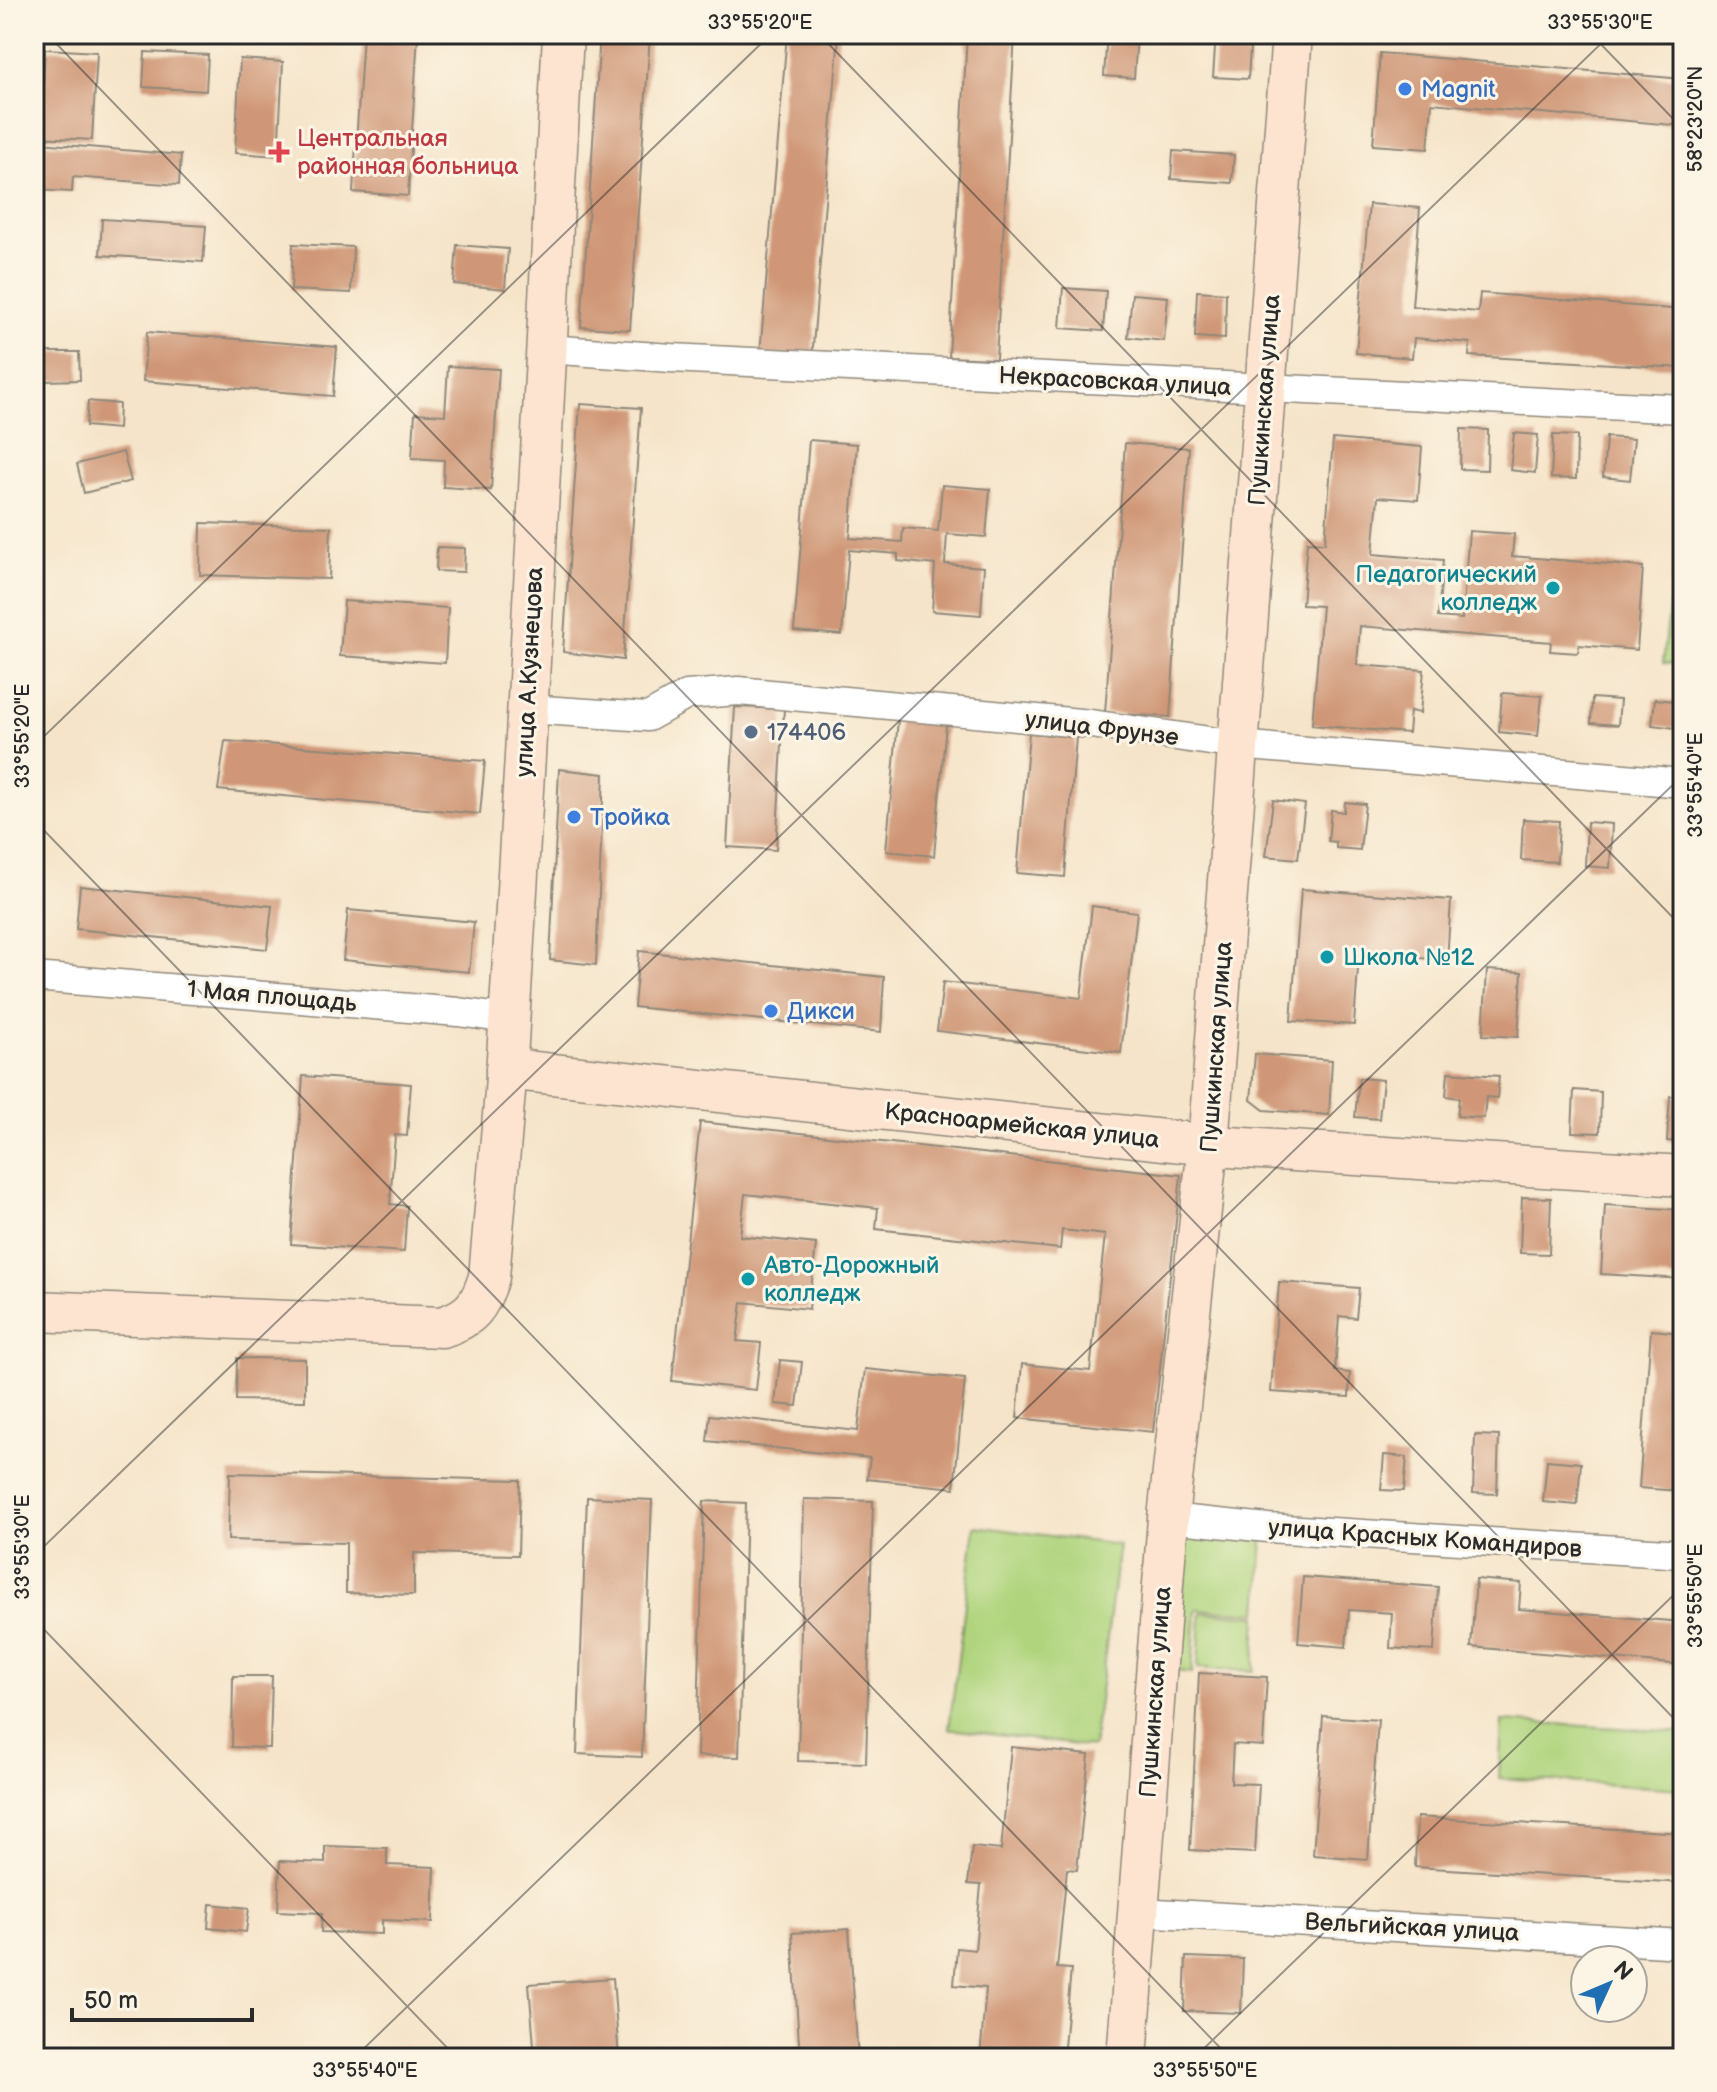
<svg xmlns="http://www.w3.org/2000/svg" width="1717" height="2092" font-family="'Balsamiq Sans',sans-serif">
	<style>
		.green { fill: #afd47d; stroke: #6d8054; stroke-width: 2 }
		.building { fill: #cf9777 }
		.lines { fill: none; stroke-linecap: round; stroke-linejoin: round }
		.minor-casing { stroke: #90887a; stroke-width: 31 }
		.secondary-casing { stroke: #90887a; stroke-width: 43 }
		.minor { stroke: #fff; stroke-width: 28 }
		.secondary { stroke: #fde4d1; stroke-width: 40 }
		.ticks { fill: none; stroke: #2b2b2b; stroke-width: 2; stroke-opacity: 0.45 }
		.shop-dot { fill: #3f7fe0; stroke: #fcf5e5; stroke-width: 3 }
		.health-dot { fill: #e0444e; stroke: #fcf5e5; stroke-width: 3 }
		.culture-dot { fill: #0f9aa8; stroke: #fcf5e5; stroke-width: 3 }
		.service-dot { fill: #5c6f8a; stroke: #fcf5e5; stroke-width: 3 }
		.labels { text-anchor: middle; stroke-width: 6; stroke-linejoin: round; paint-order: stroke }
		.shop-label { font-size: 24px; fill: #366cbe; stroke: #fcf5e5; text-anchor: start }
		.health-label { font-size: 24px; fill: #be3a42; stroke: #fcf5e5; text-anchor: start }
		.street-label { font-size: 24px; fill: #2b2b2b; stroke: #fcf5e5 }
		.culture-label { font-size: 24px; fill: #0d838f; stroke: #fcf5e5; text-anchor: start }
		.service-label { font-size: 24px; fill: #4e5e75; stroke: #fcf5e5; text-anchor: start }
		.neatline { fill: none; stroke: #2b2b2b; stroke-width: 3 }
		.ticks-label { font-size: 20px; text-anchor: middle; fill: #2b2b2b }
	</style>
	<rect width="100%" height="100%" fill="#fcf5e5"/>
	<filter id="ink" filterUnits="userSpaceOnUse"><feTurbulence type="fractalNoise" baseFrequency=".0125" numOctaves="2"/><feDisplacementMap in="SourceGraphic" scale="16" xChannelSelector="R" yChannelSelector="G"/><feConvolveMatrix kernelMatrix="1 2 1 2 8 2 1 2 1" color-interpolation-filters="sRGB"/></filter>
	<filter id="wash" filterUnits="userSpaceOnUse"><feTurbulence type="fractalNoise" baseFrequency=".006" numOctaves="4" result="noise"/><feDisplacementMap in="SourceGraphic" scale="32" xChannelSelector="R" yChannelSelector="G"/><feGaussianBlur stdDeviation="1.8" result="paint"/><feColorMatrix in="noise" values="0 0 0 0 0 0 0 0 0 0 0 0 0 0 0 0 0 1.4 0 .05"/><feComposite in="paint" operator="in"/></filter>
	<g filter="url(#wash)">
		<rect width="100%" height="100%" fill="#f5e4c9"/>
		<g class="green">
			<path d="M1676,549H1683V665L1663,663Z"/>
			<path d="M975,1526L1119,1545L1093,1747L949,1729Z"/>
			<path d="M1186,1534L1263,1539L1258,1613L1196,1609L1192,1673L1176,1671Z"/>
			<path d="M1201,1612L1257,1616L1254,1671L1198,1668Z"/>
			<path d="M1502,1721L1683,1732V1789L1499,1778Z"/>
		</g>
		<g id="blocks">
			<g class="building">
				<path d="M363,34H418L408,196L353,192Z"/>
				<path d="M600,34H650L630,330L581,327Z"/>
				<path d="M787,34H839L812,358L760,354Z"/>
				<path d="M967,34H1015L996,359L949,357Z"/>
				<path d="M1107,34H1137L1134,78L1104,76Z"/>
				<path d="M1216,34H1251L1248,79L1213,77Z"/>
				<path d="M45,49L97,52L92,140L40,137Z"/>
				<path d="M145,52L208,55L206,91L143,87Z"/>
				<path d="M1380,53L1683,79V126L1432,103L1428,149L1373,145Z"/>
				<path d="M240,59L283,62L278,156L235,153Z"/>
				<path d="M40,143L181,155L179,185L73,177L72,192L36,190Z"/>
				<path d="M1173,151L1234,155L1232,183L1171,179Z"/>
				<path d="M1369,204L1420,208L1412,306L1478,312L1480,293L1683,310V368L1469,356L1470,343L1414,338L1412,358L1356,353Z"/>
				<path d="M102,219L206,226L203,262L100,255Z"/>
				<path d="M293,244L353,247L351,293L291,290Z"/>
				<path d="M457,245L508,249L505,289L454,284Z"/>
				<path d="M1063,288L1106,291L1103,331L1060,328Z"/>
				<path d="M1197,291L1226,293L1225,339L1195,337Z"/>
				<path d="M1132,294L1168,297L1164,341L1128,337Z"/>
				<path d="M147,332L337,347L333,396L143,381Z"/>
				<path d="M45,352H79L80,380L46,381Z"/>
				<path d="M448,366L499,369L491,490L443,487L444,460L412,458L415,413L445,415Z"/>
				<path d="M88,401L119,404L118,429L86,426Z"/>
				<path d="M580,404L641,408L623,660L563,652Z"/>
				<path d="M1461,429L1488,430L1487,470L1460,469Z"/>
				<path d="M1514,433L1538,435L1535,473L1510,470Z"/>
				<path d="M1553,435L1577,436L1576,479L1551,478Z"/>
				<path d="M1606,437L1634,439L1630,480L1603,477Z"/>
				<path d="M1333,439L1422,447L1418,500L1378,497L1373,554L1443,560L1438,617L1462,619L1469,531L1514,534L1512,556L1643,567L1637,650L1579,645L1578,653L1550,651L1551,642L1360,626L1357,665L1424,670L1420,713L1410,711L1408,733L1312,725L1322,606L1302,605L1307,542L1325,543Z"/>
				<path d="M809,440L857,444L850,538L902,542L903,528L938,531L942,485L990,489L986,537L947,534L945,564L984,567L981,615L932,611L935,565L898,561V554L849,550L842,635L794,631Z"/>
				<path d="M1125,443L1189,448L1170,717L1105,713Z"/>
				<path d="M123,452L131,481L84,493L77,464Z"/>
				<path d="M201,523L331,527L329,579L200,575Z"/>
				<path d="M437,547L465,548L464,572L436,571Z"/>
				<path d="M344,601L448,608L445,663L340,656Z"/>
				<path d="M1502,693L1542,696L1538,736L1499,732Z"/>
				<path d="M1592,698L1620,700L1618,725L1591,723Z"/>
				<path d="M1655,699L1683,702V729L1652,725Z"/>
				<path d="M735,707L784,709L776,850L727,847Z"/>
				<path d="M898,720L946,724L934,856L886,851Z"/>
				<path d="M1029,733L1076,737L1065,877L1017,873Z"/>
				<path d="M225,741L485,761L480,814L218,790Z"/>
				<path d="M559,769L604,774L596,965L550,960Z"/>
				<path d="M1273,800L1305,804L1298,859L1266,856Z"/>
				<path d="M1345,802L1365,804L1360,850L1336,848V842L1328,841L1331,810L1344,812Z"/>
				<path d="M1523,819L1559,821L1557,862L1521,860Z"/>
				<path d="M1587,822L1612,824L1610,868L1585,866Z"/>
				<path d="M80,886L272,906L267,949L76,929Z"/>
				<path d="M1301,889L1451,900L1447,960L1359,954L1354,1025L1291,1021Z"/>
				<path d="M1092,906L1137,912L1121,1053L937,1031L943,982L1081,998Z"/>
				<path d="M348,910L474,922L469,972L343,960Z"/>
				<path d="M639,951L884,977L881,1032L634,1007Z"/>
				<path d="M1487,970L1522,972L1518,1037L1483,1035Z"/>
				<path d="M1255,1054L1332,1060L1329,1115L1264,1110L1251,1100Z"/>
				<path d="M1448,1072L1499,1076L1497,1098L1486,1097L1484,1118L1457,1116L1459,1098L1446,1096Z"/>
				<path d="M303,1076L411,1084L407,1136L395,1135L390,1204L407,1206L404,1252L291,1244Z"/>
				<path d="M1359,1078L1383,1080L1379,1119L1355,1117Z"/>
				<path d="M1574,1090L1601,1092L1600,1133L1572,1132Z"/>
				<path d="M1670,1096H1683V1142L1667,1141Z"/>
				<path d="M700,1122L1181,1175L1153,1432L1017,1418L1022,1364L1090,1371L1105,1235L1062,1230L1060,1249L876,1229L878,1208L745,1194L740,1236L816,1244L809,1309L742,1302L737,1341L761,1343L756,1390L672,1381Z"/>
				<path d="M1522,1197L1551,1198L1549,1254L1520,1253Z"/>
				<path d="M1605,1205L1683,1210V1279L1601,1274Z"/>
				<path d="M1279,1282L1359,1288L1356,1318L1339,1316L1335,1371L1350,1373L1349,1397L1271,1392Z"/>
				<path d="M1651,1330L1683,1333V1394L1679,1431H1683V1459L1679,1491L1639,1488Z"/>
				<path d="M237,1358L305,1359V1401L236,1400Z"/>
				<path d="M780,1360L802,1362L797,1406L775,1404Z"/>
				<path d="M865,1369L965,1379L954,1488L867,1479L870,1458L707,1441L710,1415L858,1431Z"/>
				<path d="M1475,1435L1499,1436L1497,1494L1473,1493Z"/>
				<path d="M1384,1455L1407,1457L1404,1491L1381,1490Z"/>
				<path d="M1547,1460L1581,1463L1577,1505L1543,1502Z"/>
				<path d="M230,1473L520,1480L518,1555L414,1553V1595L346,1593V1543L228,1540Z"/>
				<path d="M587,1497L652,1500L642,1757L577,1754Z"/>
				<path d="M804,1499L873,1501L866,1763L798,1761Z"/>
				<path d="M704,1501L746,1503L739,1757L697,1756Z"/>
				<path d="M1303,1577L1438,1587L1434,1651L1390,1648L1392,1613L1349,1610L1346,1647L1298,1643Z"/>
				<path d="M1476,1579L1521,1583L1519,1609L1683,1622V1665L1471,1647Z"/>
				<path d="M1199,1673L1267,1677L1263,1746L1233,1744L1231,1783L1259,1784L1255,1853L1190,1850Z"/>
				<path d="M233,1676H272L270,1748L232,1747Z"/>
				<path d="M1323,1716L1378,1720L1368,1859L1313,1855Z"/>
				<path d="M1011,1747L1089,1755L1077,1870L1067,1869L1057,1968L1071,1969L1063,2058H980L986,1988L954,1985L957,1948L975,1950L981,1885L968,1884L972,1847L1001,1850Z"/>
				<path d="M1417,1817L1683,1833V1883L1415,1867Z"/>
				<path d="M325,1846L387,1848V1865L435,1867L433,1922L382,1920V1934L321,1932L322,1913L278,1911L280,1861L325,1863Z"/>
				<path d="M210,1904L249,1908L246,1932L208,1928Z"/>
				<path d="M849,1929L858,2058H800L792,1933Z"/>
				<path d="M1186,1957L1243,1959L1241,2013L1184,2011Z"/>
				<path d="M613,1978L619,2058H535L529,1984Z"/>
			</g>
		</g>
	</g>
	<g filter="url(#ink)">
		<use href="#blocks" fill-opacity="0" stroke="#90887a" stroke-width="2"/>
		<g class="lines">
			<defs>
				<g id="minor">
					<path d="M547,349L671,358L1683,409"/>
					<path d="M527,709L648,717L687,695L738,691L1091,724L1238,745L1683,783"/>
					<path d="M34,977L458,1012L509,1019"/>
					<path d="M1168,1518L1268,1528L1683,1554"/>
					<path d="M1140,1912L1683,1944"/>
				</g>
				<g id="secondary">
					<path d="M506,1069L1229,1147L1683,1176"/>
					<path d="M34,1311L442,1327C471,1318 480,1306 489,1277L505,1092L525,756L563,34"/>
					<path d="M1127,2058L1168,1518L1208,1145L1292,34"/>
				</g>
			</defs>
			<use href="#minor" class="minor-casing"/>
			<use href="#secondary" class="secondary-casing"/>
			<use href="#minor" class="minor"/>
			<use href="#secondary" class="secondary"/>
		</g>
	</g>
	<path class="ticks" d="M47,34L1683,1728M819,34L1683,928M1591,34L1683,129M34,746L771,34M34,820L1230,2058M34,1556L1611,34M34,1619L457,2058M354,2058L1683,775M1194,2058L1683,1586"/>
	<g class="shop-dot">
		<circle cx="1405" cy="89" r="8"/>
		<circle cx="574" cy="817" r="8"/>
		<circle cx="771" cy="1011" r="8"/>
	</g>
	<path class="health-dot" d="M275 140h8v8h8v8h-8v8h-8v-8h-8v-8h8z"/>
	<g class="culture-dot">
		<circle cx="1553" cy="588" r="8"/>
		<circle cx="1327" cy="957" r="8"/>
		<circle cx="748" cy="1279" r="8"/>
	</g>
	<circle class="service-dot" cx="751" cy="732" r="8"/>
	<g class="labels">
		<g class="shop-label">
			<text x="1421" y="97">Magnit</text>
			<text x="590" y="825">Тройка</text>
			<text x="787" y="1019">Дикси</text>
		</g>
		<g class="health-label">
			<text x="297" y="146">Центральная<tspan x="297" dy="28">районная больница</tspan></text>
		</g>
		<g class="street-label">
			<text transform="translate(1115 381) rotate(3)" y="8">Некрасовская улица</text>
			<text transform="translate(1264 400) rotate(-86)" y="8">Пушкинская улица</text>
			<text transform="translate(529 672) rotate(-87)" y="8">улица А.Кузнецова</text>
			<text transform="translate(1102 728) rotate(7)" y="8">улица Фрунзе</text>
			<text transform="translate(272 996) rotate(5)" y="8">1 Мая площадь</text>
			<text transform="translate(1216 1047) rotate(-86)" y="8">Пушкинская улица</text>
			<text transform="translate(1022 1125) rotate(6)" y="8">Красноармейская улица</text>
			<text transform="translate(1425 1538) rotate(4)" y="8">улица Красных Командиров</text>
			<text transform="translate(1155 1692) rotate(-86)" y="8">Пушкинская улица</text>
			<text transform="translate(1412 1927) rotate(3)" y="8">Вельгийская улица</text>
		</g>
		<g class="culture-label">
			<text x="1537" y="582" text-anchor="end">Педагогический<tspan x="1537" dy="28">колледж</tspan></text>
			<text x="1343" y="965">Школа №12</text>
			<text x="764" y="1273">Авто-Дорожный<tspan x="764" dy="28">колледж</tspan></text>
		</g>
		<g class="service-label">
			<text x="767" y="740">174406</text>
		</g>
	</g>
	<rect width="1717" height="2092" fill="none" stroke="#fcf5e5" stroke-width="88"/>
	<g transform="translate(1609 1984) rotate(46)"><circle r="38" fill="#fcf5e5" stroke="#a8a49b" stroke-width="2"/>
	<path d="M0-6L14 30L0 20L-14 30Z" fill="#1f6fb2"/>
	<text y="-12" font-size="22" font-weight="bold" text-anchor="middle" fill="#2b2b2b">N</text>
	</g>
	<path d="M72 2008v12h180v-12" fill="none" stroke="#2b2b2b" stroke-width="4"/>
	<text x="84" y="2008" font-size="24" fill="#2b2b2b" stroke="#fcf5e5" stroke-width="6" paint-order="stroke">50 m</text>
	<rect x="44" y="44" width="1629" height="2004" class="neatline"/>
	<g class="ticks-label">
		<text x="760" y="29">33°55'20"E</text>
		<text x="1600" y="29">33°55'30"E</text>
		<text transform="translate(1695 119) rotate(-90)" y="7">58°23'20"N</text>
		<text transform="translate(22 736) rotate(-90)" y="7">33°55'20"E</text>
		<text transform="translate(1695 785) rotate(-90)" y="7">33°55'40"E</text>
		<text transform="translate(22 1547) rotate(-90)" y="7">33°55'30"E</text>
		<text transform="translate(1695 1596) rotate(-90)" y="7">33°55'50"E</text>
		<text x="365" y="2077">33°55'40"E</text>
		<text x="1205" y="2077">33°55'50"E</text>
	</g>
</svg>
